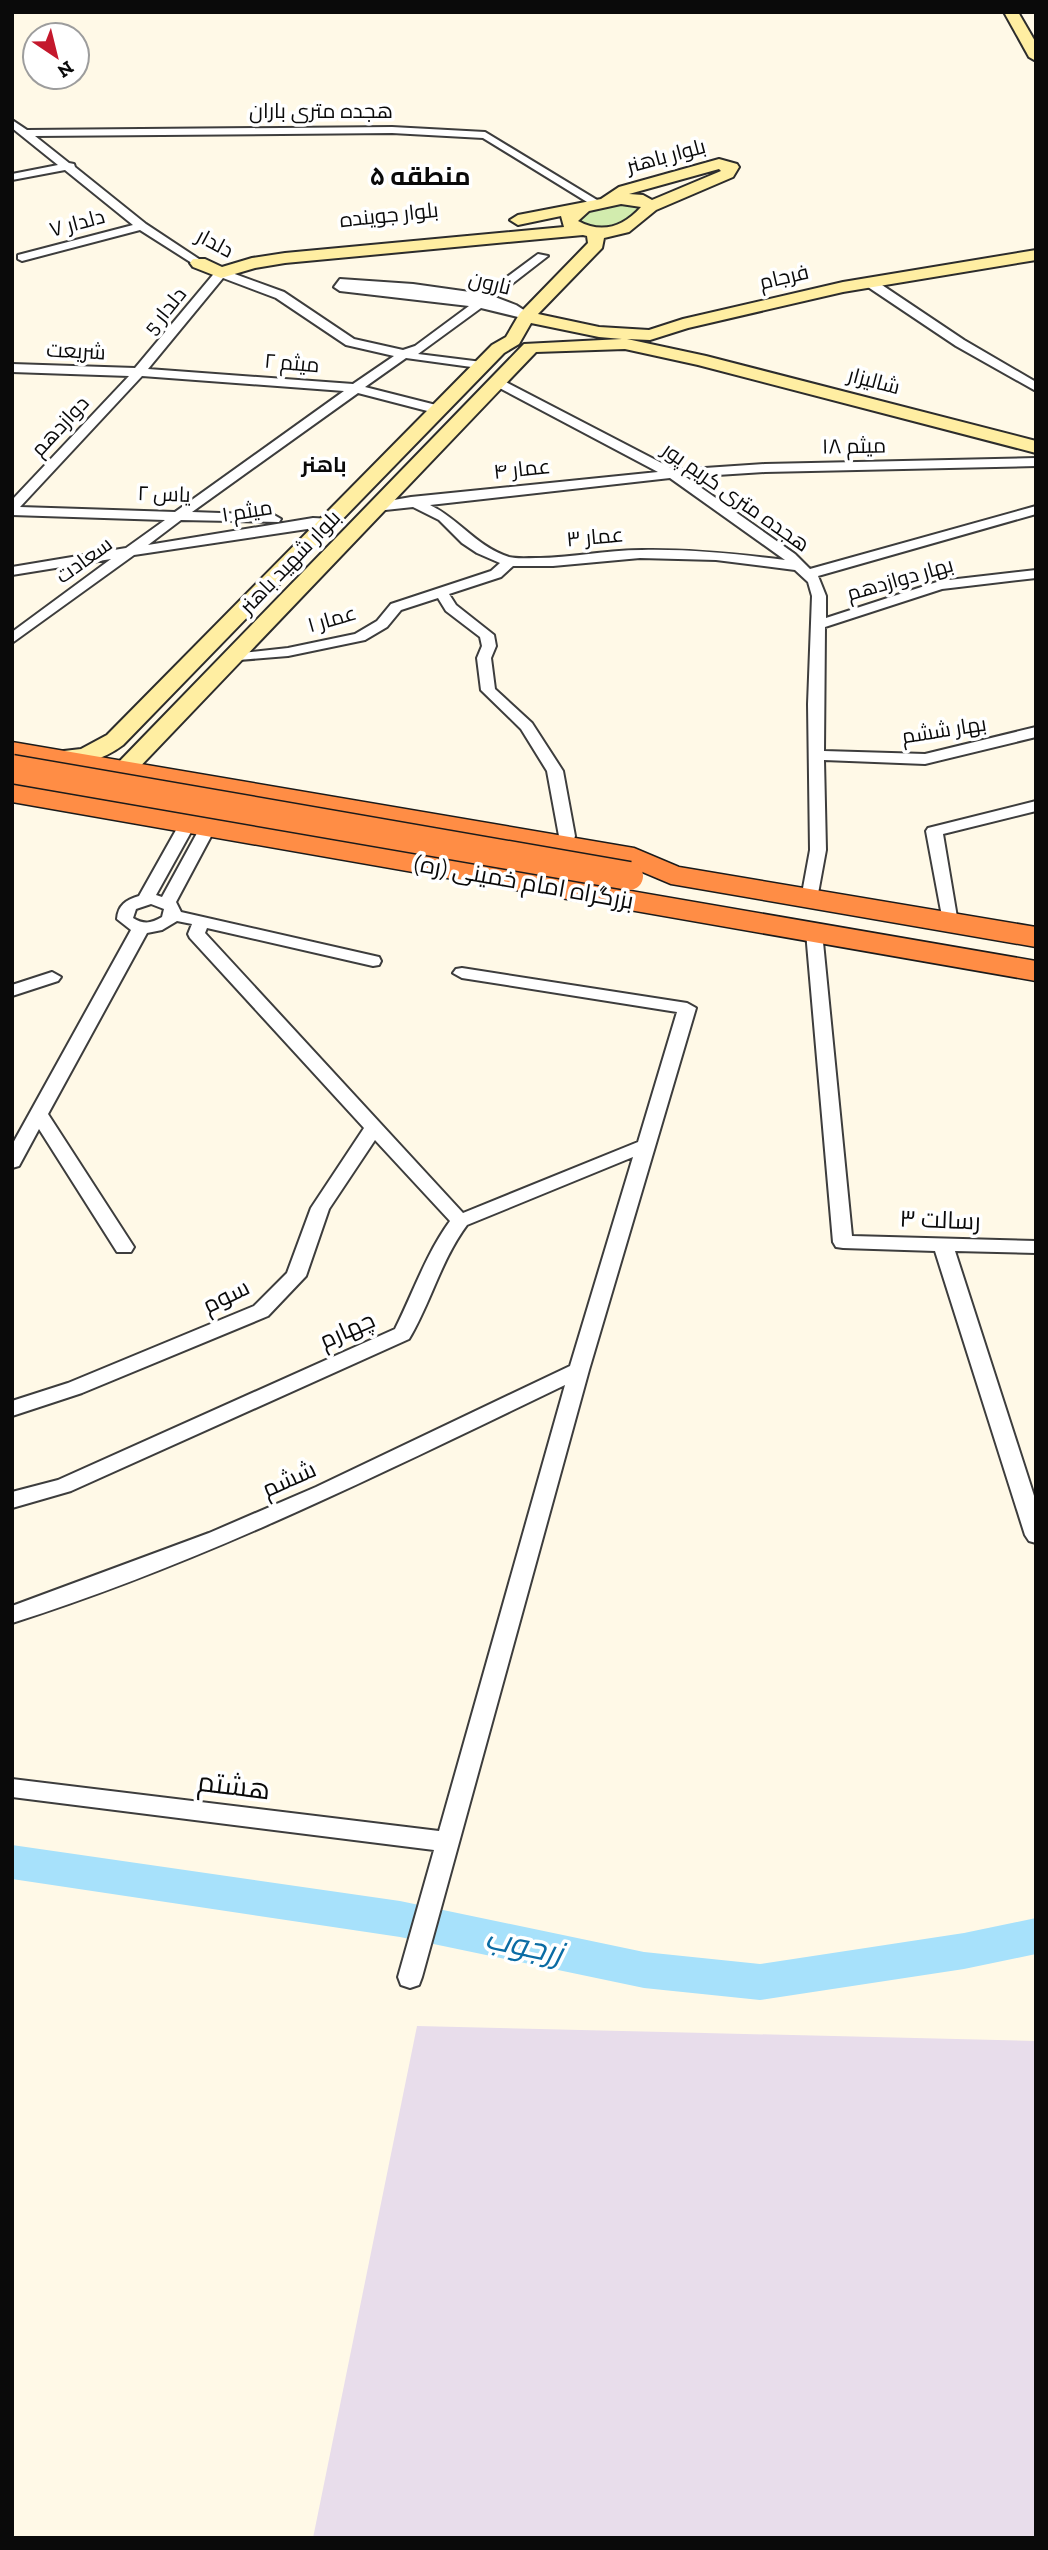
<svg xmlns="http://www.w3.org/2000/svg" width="1048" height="2550" font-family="'Zilla Slab',Cairo,serif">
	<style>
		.industrial { fill: #e8ddeb }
		.green { fill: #d2ecae }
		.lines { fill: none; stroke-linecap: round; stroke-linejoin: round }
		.river { fill: #a7e1fb; fill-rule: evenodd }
		.street-casing { stroke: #3d3d3d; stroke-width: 4 }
		.secondary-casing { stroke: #2c2c2c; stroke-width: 4 }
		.highway-casing { stroke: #1b1b1b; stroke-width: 3 }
		.street { fill: #fff; fill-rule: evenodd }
		.secondary { fill: #ffeea2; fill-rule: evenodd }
		.highway { fill: #ff8d45; fill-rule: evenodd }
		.highway-bridge-casing { stroke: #1b1b1b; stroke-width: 31; stroke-linecap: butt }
		.highway-bridge { stroke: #ff8d45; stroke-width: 28 }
		.labels { text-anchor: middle; stroke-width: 7; stroke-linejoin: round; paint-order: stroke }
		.far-street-label { font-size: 21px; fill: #0a0a0a; stroke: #fff }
		.far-neighbourhood-label { font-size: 21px; font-weight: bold; fill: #0a0a0a; stroke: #fff }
		.street-label { font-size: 24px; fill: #0a0a0a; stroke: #fff }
		.far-district-label { font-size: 26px; font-weight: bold; fill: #0a0a0a; stroke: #fff }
		.near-street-label { font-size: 28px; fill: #0a0a0a; stroke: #fff }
		.near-water-label { font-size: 32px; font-style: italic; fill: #0b6ca4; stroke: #fff }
	</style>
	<rect width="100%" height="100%" fill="#fff9e7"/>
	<path class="industrial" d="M417,2026L1036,2041V2538H313Z"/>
	<path class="green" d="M629,200L645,207L639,214L609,230L578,225L577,214Z"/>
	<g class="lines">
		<path class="river" d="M12,1845L400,1901L644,1952L760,1964L964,1933L1036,1918V1954L964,1969L760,2000L644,1988L400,1937L12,1879Z"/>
		<defs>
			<g id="street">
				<path d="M12,120L27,130L392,127L485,132L602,203L592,205L483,138L392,133L35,136L69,163L74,164L75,167L146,224L205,263L195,265L140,230L22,261L18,259V255L133,225L65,170L12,180V174L58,165L12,128Z"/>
				<path d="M538,254L548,256L495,297L516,305L530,314V320L481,308L418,354L482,362L488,366L486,369L406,358L365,387L444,407V413L439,414L358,393L192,512L274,515L281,519L279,522L181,520L148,545L313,518L334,519V525L134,555L12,643V632L111,559L12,575V567L126,548L165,520L12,515V500L129,376L12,372V364L135,368L217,270L221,269L284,292L354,339L403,350L415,346L469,306L340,291L334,287L340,279L413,284L484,294ZM223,278L276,298L346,345L394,356L353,384L148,369ZM142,376L344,391L175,512L20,507Z"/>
				<path d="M865,279H873L964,340L1036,382V391L956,346L865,285Z"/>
				<path d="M496,377L675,470L765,464L1036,458V466L765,472L686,477L795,554L810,569L1036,506V514L818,576L826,596V618L940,581L1036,570V578L942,589L825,627L824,751L925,754L1036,727V737L925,764L824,760L826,850L817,899L809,904L801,899L810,850L808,704L812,596L808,582L795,570L716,560L640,558L553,566H513L501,577L449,594L456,605L494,635L496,646L491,658L495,689L532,723L563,771L575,836L571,848L565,850L557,845L559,836L547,771L521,729L481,690L477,658L482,646L480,637L446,611L438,598L401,610L387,627L365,640L288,656L227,661L225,658L227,655L232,654L288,648L355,634L377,621L391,604L491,571L500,563L477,553L462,543L439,520L413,507L376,511L371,510V504L411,497L658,472L492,384L490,381ZM670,478L785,560C737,554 690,549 642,550C606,550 571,558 536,558C527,558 517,559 509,557C477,547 459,519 430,505Z"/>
				<path d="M1036,801V811L943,834L958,923L950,928L944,927L926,831L928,828Z"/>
				<path d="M188,818L196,823L156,895L162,897L202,824H214L216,827L176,902L181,912L379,957L381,961L379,965L373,966L207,928L205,933L463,1213L638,1142L677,1012L462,978L453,973L456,969L462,968L687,1003L696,1008L589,1370L422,1977L419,1985L410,1988L401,1985L398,1977L434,1850L12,1797V1779L439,1831L565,1385C384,1472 204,1562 12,1623V1606L209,1533L316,1487L570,1366L633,1157L467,1225C441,1260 431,1302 409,1339L71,1491L12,1508V1492L58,1480L395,1329C413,1293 426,1254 450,1221L375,1140L329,1209L306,1276L268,1316L82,1393L12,1416V1401L68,1383L254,1306L287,1273L311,1208L364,1128L190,938L188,934L192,924L177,921L162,930L147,933L48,1114L134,1247L131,1252H117L39,1129L19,1166L12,1168V1145L131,930L117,919C118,905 126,900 139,896L180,823ZM151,904L164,909L162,917C152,923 144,925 133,918L136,909Z"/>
				<path d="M814,927L822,932L852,1236L1036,1241V1253L955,1251L1036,1502V1543L1029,1541L1025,1535L935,1251L843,1248L836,1247L833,1242L806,932Z"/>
				<path d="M52,972L61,977L58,981L12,996V985Z"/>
			</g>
			<g id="secondary">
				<path d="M1004,12H1018L1036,43V61L1029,57Z"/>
				<path d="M719,159L737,164L739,167L733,177L656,210L629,232L604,238L602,248L538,314L599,327L649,330L683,319L843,282L1036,250V260L843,292L688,328L650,340L627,339L706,356L1036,441V453L698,365L625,349L536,352L132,775H116L113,770L116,765L524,344L622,339L599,337L531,323L519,344L504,353L123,745C102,761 72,769 46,763L43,758L46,753L81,749L107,735L492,345L506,337L520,313L588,243L587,236L583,235L285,263L255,268L221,278L193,267L190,263L193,259H205L222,267L252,258L285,253L564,227L561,216L518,225L510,220L518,215L601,199L619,187ZM719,169L721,171L652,200L643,195L629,194ZM621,204L641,207C623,227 602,234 578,221L589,211Z"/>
			</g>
			<g id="highway">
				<path d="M12,742L634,848L679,867L1036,927V947L671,884L626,865L12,760Z"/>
				<path d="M12,784L1036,961V981L12,802Z"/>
			</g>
		</defs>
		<use href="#street" class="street-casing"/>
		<use href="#secondary" class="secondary-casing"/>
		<use href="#highway" class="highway-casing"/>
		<use href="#street" class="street"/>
		<use href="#secondary" class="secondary"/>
		<use href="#highway" class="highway"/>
		<defs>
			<path id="highway-bridge" d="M12,769L629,876"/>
		</defs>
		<use href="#highway-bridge" class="highway-bridge-casing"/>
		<use href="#highway-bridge" class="highway-bridge"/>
	</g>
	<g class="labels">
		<g class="far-street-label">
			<text x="321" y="118">هجده متری باران</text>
			<text transform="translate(666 156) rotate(-15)" y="7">بلوار باهنر</text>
			<text transform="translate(389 215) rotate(-6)" y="7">بلوار جوینده</text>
			<text transform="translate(77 223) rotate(-15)" y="7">دلدار ۷</text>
			<text transform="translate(215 243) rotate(28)" y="7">دلدار</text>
			<text transform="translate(784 277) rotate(-13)" y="7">فرجام</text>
			<text transform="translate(490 283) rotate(14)" y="7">نارون</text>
			<text transform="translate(165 311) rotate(-51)" y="7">دلدار 5</text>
			<text transform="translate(76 351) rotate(3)" y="7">شریعت</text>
			<text transform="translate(292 363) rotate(5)" y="7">میثم ۲</text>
			<text transform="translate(874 381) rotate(15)" y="7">شالیزار</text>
			<text transform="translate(60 426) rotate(-47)" y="7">دوازدهم</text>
			<text transform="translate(854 446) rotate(-1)" y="7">میثم ۱۸</text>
			<text transform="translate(522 469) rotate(-6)" y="7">عمار ۴</text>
			<text transform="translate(164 494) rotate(2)" y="7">یاس ۲</text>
			<text transform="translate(736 497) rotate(35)" y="7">هجده متری کریم پور</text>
			<text transform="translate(247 511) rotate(-9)" y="7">میثم ۱</text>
			<text transform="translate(595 537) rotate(-5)" y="7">عمار ۳</text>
			<text transform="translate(84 560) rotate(-36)" y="7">سعادت</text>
			<text transform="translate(290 562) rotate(-46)" y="7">بلوار شهید باهنر</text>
			<text transform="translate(900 579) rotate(-16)" y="7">بهار دوازدهم</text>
			<text transform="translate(332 619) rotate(-16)" y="7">عمار ۱</text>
			<text transform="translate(944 730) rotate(-9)" y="7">بهار ششم</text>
		</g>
		<g class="far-neighbourhood-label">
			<text x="324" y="472">باهنر</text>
		</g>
		<g class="street-label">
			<text transform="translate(524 882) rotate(10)" y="8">بزرگراه امام خمینی (ره)</text>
			<text transform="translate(940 1220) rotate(2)" y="8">رسالت ۳</text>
			<text transform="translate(226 1296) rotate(-26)" y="8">سوم</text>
			<text transform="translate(347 1330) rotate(-24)" y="8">چهارم</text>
			<text transform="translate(289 1479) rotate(-24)" y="8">ششم</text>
		</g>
		<g class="far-district-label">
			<text x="420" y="185">منطقه ۵</text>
		</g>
		<g class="near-street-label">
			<text transform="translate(234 1785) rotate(7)" y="10">هشتم</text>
		</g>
		<g class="near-water-label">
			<text transform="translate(524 1945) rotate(12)" y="11">زرجوب</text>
		</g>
	</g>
	<rect width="1048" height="2550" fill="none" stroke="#0a0a0a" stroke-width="28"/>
	<g transform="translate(56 56) rotate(145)"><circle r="33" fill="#ffffff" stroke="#9d9d9d" stroke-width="2"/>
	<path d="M0-5L12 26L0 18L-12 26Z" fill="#c4182c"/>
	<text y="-10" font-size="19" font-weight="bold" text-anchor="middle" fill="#0a0a0a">N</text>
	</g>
</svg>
